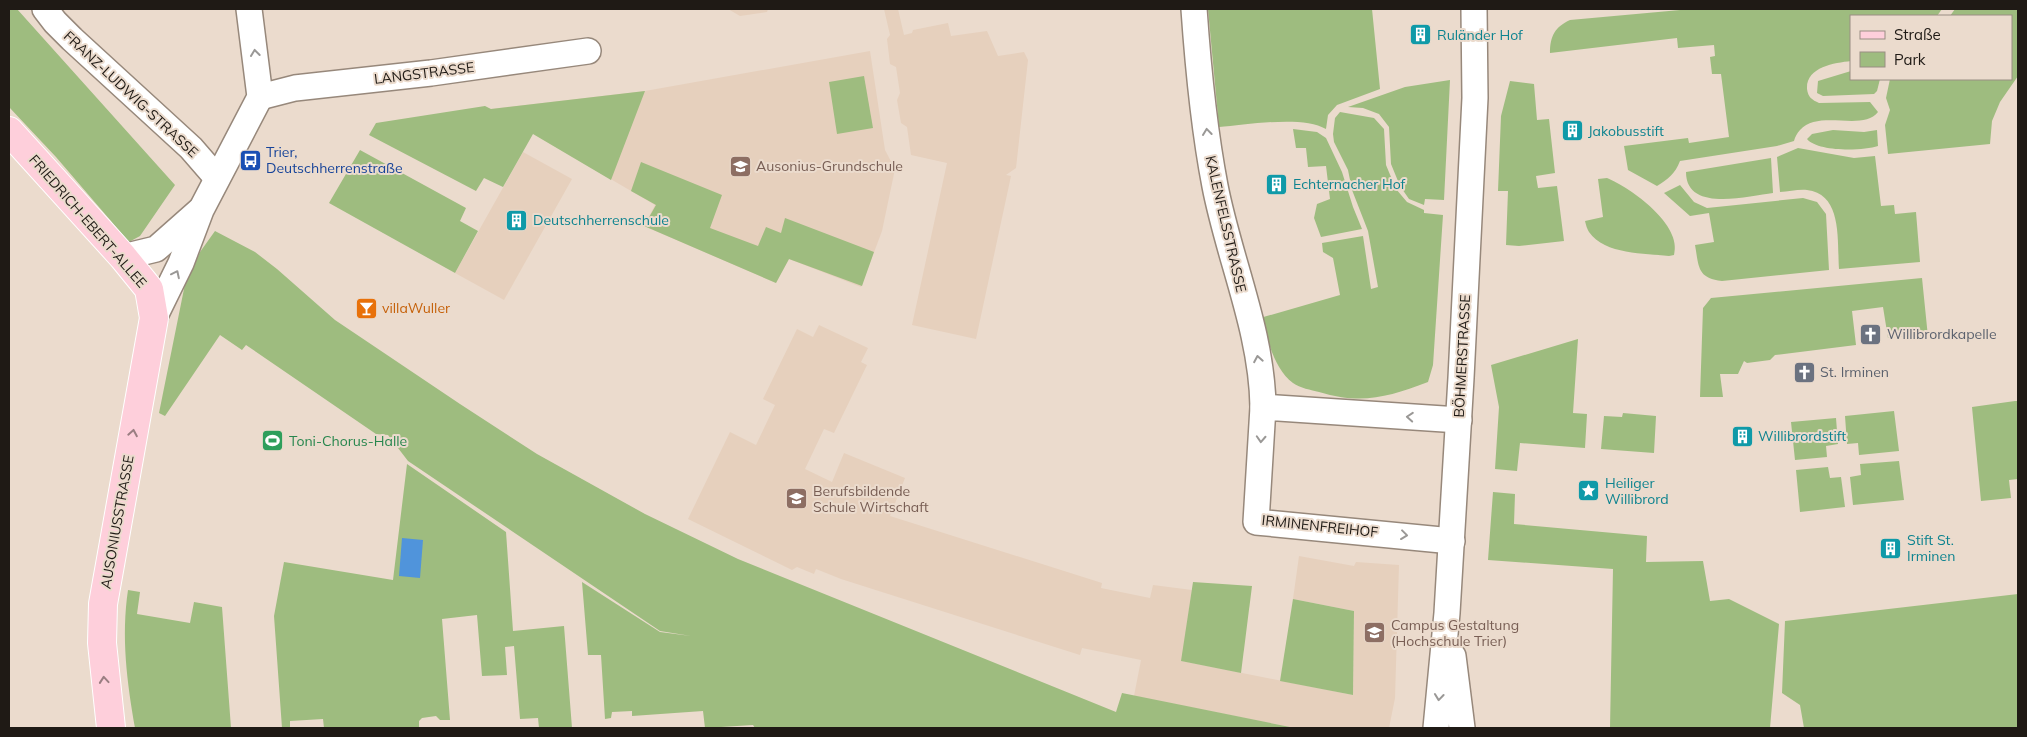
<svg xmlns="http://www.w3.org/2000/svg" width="2027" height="737" font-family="Mulish,sans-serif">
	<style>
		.built { fill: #e6d0bd }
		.green { fill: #9ebc7f }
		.water { fill: #5094db }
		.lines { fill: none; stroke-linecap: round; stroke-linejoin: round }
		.minor-casing { stroke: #97887b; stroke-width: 28 }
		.major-casing { stroke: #fff; stroke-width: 30 }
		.minor { stroke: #fff; stroke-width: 25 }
		.major { stroke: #fecfdb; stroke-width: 28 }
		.oneway { stroke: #9a9896 }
		.oneway2 { stroke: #9a7e82 }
		.labels { text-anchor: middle; stroke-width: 4; stroke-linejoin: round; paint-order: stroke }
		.culture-label { font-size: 14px; fill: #0d838f; stroke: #ebdbcd; text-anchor: start }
		.street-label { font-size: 14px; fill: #1f1a15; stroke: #ebdbcd }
		.transit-label { font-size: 14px; fill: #164399; stroke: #ebdbcd; text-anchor: start }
		.education-label { font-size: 14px; fill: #785e54; stroke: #ebdbcd; text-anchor: start }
		.food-label { font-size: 14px; fill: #c56008; stroke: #ebdbcd; text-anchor: start }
		.worship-label { font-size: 14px; fill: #5b616d; stroke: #ebdbcd; text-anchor: start }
		.leisure-label { font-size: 14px; fill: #27864d; stroke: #ebdbcd; text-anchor: start }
	</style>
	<rect width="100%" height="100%" fill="#ebdbcd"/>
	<g class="built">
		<path d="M728,9H768L767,12L740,16Z"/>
		<path d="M884,9H898L904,35L912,33L913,30L948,23L951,36L987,31L998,56L1024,52L1028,60L1016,168L1006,175L1011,176L976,339L912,325L947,163L911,155L907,127L901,123L897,100L900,93L896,67L890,64L887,39L890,35Z"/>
		<path d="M870,51L885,150L895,169L882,231L861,287L789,259L776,283L644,226L655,205L491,109L645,91Z"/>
		<path d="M523,152L572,179L504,300L455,273Z"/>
		<path d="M819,325L868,348L861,362L867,365L834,433L824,429L805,469L832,482L844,453L905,478L890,516L1102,583L1101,588L1150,598L1153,585L1192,590L1182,661L1353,695L1354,611L1293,599L1299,556L1354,566L1356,562L1399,565L1395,698L1389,728H1295L1134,696L1141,660L1082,648L1080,655L841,579L816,569L814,574L797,567L792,570L688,519L730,432L756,445L775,405L763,399L797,329L813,337Z"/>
	</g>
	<g class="green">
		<path d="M9,9H17L175,185L140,236L129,242L56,157L9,107Z"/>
		<path d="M1208,9H1372L1380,89L1337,105L1328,115L1326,129C1302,115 1247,125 1219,127Z"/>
		<path d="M1691,9H1942L1937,16H1851V61C1834,63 1806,67 1807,89C1808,97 1812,100 1819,103L1870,102L1878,112C1863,132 1819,109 1800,130C1797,133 1795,137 1794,141L1777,146L1680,161C1675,174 1668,179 1657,186L1628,170L1624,146L1688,138L1689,143L1729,137L1721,74H1712L1710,57L1715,56L1714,45L1678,48L1677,38L1550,53C1550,36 1555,27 1570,20Z"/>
		<path d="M1955,9H2018V76L2000,102L1992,121L1990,144L1888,154L1885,125L1890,110L1886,98L1890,79H2011V16H1950Z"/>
		<path d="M1851,71V79H1880L1877,91L1874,94L1823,96L1817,93L1818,81Z"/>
		<path d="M864,76L873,128L837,134L829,82Z"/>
		<path d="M1450,80L1444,200L1425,199L1424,205L1409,199L1400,186L1391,164L1389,127L1379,114L1363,108L1348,107L1405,87Z"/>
		<path d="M1510,81L1534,84L1537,120L1549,119L1555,173L1536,176L1538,188L1557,186L1564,241L1519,246L1506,245L1508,191H1498L1501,116Z"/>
		<path d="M645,91L611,180L533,134L503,187L484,178L476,191L369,135L376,123L485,106L491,109Z"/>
		<path d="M1340,112L1374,118L1384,129L1386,165L1396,189L1407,202L1424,210V213L1443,215L1433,365L1428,382C1388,397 1362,405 1319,392C1311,390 1300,388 1293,383C1274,369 1268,339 1260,318L1340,295L1333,258L1323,252L1322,243L1363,236L1371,289L1378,287L1368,231L1352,190L1348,170L1334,142L1333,134L1335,118Z"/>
		<path d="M1293,129L1317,132L1326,138L1342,172L1353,207L1362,229L1321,237L1314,218L1317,204L1330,199L1326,166L1308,167L1306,148H1296Z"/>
		<path d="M1833,130L1864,132L1877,130L1878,146C1862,151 1818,152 1807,139L1812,134Z"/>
		<path d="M1798,148L1854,158L1875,156L1881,206L1894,205L1895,214L1916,212L1920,262L1839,269C1837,242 1843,194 1807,190C1798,189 1789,192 1780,192L1777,157Z"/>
		<path d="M360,150L466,208L460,221L478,231L455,273L329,203Z"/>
		<path d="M1771,158L1773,193C1748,196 1686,213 1686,172Z"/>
		<path d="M641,162L722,195L710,228L758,246L766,227L781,233L785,218L874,252L862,286L789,259L776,283L644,226L656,205L631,191Z"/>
		<path d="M1607,178C1631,188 1683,225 1674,255L1669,256C1645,253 1605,255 1589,232C1587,229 1586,225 1585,221L1603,217L1598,179Z"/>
		<path d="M1680,185L1694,202L1707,208L1803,198L1817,202L1826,214L1829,270L1722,281C1697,278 1699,267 1695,245L1714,242L1709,213L1690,216L1664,193Z"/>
		<path d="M215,231L255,252L277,269L335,320L460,404L537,454L645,514L738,559L1116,712L1122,693L1295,728H755L753,725L705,728L703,711L632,716V711L612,712L611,718L605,719L601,655H588L582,582L660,632L691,636L660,631L408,461L388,435L376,434L246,345L242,350L220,335L165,416L159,413L185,284L200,252Z"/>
		<path d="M1922,278L1928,337L1909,339L1908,336L1888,338L1883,307L1852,311L1856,345L1775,355L1770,360L1747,363L1744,361L1738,374H1720L1723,397H1700L1703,308L1711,298Z"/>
		<path d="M1578,339L1573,413L1587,414L1585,448L1520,443L1517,471L1495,469L1499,407L1491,365Z"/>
		<path d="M2015,401H2018V479L2009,480L2011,498L1981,501L1972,407Z"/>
		<path d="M1894,411L1899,451L1859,455L1858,443L1847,444L1845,416Z"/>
		<path d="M1623,413L1656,416L1654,453L1601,449L1604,416L1622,417Z"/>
		<path d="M1836,418L1838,444L1826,446L1827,457L1795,460L1791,422Z"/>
		<path d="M1899,461L1904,500L1853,505L1850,477L1861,475L1860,464Z"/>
		<path d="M407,464L506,532L513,631L564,626L572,728H539L538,718L520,719L514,646L505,647L507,675L482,676L477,615L442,619L450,720H440L436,716L422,718L419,721V728H324L323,719L290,721V728H282L274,616L284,562L393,580Z"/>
		<path d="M1828,467L1830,478L1841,477L1845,507L1800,512L1796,470Z"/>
		<path d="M1493,492L1515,494L1514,524L1647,536L1646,562L1703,561L1710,601L1729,599L1779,624L1770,728H1610L1613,569L1488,560Z"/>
		<path d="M1193,582L1252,586L1241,673L1181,661Z"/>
		<path d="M128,590L140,592L137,614L190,623L194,602L222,607L231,728H135C127,682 121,637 128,590Z"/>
		<path d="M2018,594V728H1804L1800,705L1782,693L1785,621Z"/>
		<path d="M1293,599L1354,611L1353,695L1280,681Z"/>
	</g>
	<path class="water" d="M402,538L423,540L420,578L399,576Z"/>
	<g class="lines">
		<defs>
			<g id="minor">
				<path d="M45,9L55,22L72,39L191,148L217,178"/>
				<path d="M1194,9C1198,66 1204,129 1215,186C1229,259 1262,331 1263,407"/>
				<path d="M260,97L295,88L431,73L588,51"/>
				<path d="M123,257L156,249L199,211"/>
				<path d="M154,318L181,263L201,210L260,97L249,9"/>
				<path d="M1452,541L1256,522L1263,407L1459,420"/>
				<path d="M1453,656L1462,728"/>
				<path d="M1436,728L1447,613L1461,378L1475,98L1474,9"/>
			</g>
			<path id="major" d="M9,131L123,257L149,289L154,318L103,604L102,643L111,728"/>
		</defs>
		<use href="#minor" class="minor-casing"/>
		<use href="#major" class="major-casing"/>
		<use href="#minor" class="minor"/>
		<use href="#major" class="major"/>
	</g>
	<defs><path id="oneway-chevron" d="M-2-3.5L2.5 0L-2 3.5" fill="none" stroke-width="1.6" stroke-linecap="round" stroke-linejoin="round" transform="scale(1.25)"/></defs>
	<g class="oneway">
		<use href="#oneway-chevron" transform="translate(255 53) rotate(-97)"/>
		<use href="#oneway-chevron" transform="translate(1207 132) rotate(-97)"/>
		<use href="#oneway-chevron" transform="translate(176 274) rotate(-64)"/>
		<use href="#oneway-chevron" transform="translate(1258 359) rotate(-100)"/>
		<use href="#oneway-chevron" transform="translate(1410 417) rotate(-176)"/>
		<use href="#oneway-chevron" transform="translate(1261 439) rotate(93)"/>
		<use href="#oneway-chevron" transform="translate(1404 535) rotate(7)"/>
		<use href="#oneway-chevron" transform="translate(1439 697) rotate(96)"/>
	</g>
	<g class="oneway2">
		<use href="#oneway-chevron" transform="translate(133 433) rotate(-80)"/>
		<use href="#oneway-chevron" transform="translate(104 680) rotate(-95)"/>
	</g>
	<defs>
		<symbol id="building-square" viewBox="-11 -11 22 22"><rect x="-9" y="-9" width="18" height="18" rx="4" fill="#0f9aa8" stroke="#ebdbcd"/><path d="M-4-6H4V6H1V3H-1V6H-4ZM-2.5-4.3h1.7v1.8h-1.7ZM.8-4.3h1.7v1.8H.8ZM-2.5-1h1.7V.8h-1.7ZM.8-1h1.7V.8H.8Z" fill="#fff"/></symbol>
		<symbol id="bus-square" viewBox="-11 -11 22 22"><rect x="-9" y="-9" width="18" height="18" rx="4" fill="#1a4fb4" stroke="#ebdbcd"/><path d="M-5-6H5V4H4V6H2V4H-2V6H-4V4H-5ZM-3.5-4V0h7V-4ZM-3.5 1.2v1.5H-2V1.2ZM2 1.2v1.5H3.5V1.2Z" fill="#fff"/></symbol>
		<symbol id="school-square" viewBox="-11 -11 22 22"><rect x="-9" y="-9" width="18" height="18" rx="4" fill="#8d6e63" stroke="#ebdbcd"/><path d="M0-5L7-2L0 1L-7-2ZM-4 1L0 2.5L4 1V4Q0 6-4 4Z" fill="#fff"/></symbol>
		<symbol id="bar-square" viewBox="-11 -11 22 22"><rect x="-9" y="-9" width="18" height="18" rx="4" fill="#e8710a" stroke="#ebdbcd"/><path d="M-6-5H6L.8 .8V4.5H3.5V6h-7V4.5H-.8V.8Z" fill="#fff"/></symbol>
		<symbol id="church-square" viewBox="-11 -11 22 22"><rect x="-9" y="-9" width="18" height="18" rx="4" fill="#6b7280" stroke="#ebdbcd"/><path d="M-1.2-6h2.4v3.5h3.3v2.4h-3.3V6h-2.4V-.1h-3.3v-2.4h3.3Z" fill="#fff"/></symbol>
		<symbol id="stadium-square" viewBox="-11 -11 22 22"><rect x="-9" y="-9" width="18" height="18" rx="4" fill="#2e9e5b" stroke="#ebdbcd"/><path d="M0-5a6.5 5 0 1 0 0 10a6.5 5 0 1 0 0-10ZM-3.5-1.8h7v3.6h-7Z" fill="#fff"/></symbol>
		<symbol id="sight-square" viewBox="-11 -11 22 22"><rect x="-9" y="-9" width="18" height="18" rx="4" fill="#0f9aa8" stroke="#ebdbcd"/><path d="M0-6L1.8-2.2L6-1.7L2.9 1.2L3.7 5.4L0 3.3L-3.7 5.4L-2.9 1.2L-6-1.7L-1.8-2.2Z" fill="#fff"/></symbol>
		<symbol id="university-square" viewBox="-11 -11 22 22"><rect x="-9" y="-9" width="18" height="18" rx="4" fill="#8d6e63" stroke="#ebdbcd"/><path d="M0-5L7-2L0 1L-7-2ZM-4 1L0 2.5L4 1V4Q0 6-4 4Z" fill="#fff"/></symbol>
	</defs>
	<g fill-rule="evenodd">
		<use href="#building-square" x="1408" y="22" width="25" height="25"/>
		<use href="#building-square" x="1560" y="118" width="25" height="25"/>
		<use href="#bus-square" x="238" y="148" width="25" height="25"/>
		<use href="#school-square" x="728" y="154" width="25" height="25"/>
		<use href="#building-square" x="1264" y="172" width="25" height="25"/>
		<use href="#building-square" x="504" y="208" width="25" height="25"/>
		<use href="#bar-square" x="354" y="296" width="25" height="25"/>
		<use href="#church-square" x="1858" y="322" width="25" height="25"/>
		<use href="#church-square" x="1792" y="360" width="25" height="25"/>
		<use href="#building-square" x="1730" y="424" width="25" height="25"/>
		<use href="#stadium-square" x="260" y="428" width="25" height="25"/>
		<use href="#sight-square" x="1576" y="478" width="25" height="25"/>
		<use href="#school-square" x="784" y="486" width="25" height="25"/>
		<use href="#building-square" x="1878" y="536" width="25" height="25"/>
		<use href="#university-square" x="1362" y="620" width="25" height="25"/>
	</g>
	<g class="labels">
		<g class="culture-label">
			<text x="1437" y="40">Ruländer Hof</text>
			<text x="1588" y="136">Jakobusstift</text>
			<text x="1293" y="189">Echternacher Hof</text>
			<text x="533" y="225">Deutschherrenschule</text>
			<text x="1758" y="441">Willibrordstift</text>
			<text x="1605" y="488">Heiliger<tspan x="1605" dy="16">Willibrord</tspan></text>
			<text x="1907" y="545">Stift St.<tspan x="1907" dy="16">Irminen</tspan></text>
		</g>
		<g class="street-label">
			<text transform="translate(424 73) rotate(-7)" y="5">LANGSTRASSE</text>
			<text transform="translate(131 94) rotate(43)" y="5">FRANZ-LUDWIG-STRASSE</text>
			<text transform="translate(88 221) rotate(49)" y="5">FRIEDRICH-EBERT-ALLEE</text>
			<text transform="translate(1226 224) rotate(77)" y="5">KALENFELSSTRASSE</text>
			<text transform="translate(1462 356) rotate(-87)" y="5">BÖHMERSTRASSE</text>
			<text transform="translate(117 522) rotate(-80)" y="5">AUSONIUSSTRASSE</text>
			<text transform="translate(1320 526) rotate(6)" y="5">IRMINENFREIHOF</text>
		</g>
		<g class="transit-label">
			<text x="266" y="157">Trier,<tspan x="266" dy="16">Deutschherrenstraße</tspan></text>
		</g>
		<g class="education-label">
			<text x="756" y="171">Ausonius-Grundschule</text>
			<text x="813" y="496">Berufsbildende<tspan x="813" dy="16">Schule Wirtschaft</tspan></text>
			<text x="1391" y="630">Campus Gestaltung<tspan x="1391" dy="16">(Hochschule Trier)</tspan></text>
		</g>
		<g class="food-label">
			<text x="382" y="313">villaWuller</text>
		</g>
		<g class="worship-label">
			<text x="1887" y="339">Willibrordkapelle</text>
			<text x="1820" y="377">St. Irminen</text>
		</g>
		<g class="leisure-label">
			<text x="289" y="446">Toni-Chorus-Halle</text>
		</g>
	</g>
	<rect width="2027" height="737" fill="none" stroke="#1f1a15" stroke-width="20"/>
	<rect x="1850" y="15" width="162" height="65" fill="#ebdbcd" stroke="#998e83"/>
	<rect x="1860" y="31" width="25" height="8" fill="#fecfdb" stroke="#998e83"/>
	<text x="1894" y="40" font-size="15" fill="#1f1a15">Straße</text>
	<rect x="1860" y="52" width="25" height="15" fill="#9ebc7f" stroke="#998e83"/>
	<text x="1894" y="65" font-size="15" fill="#1f1a15">Park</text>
</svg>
